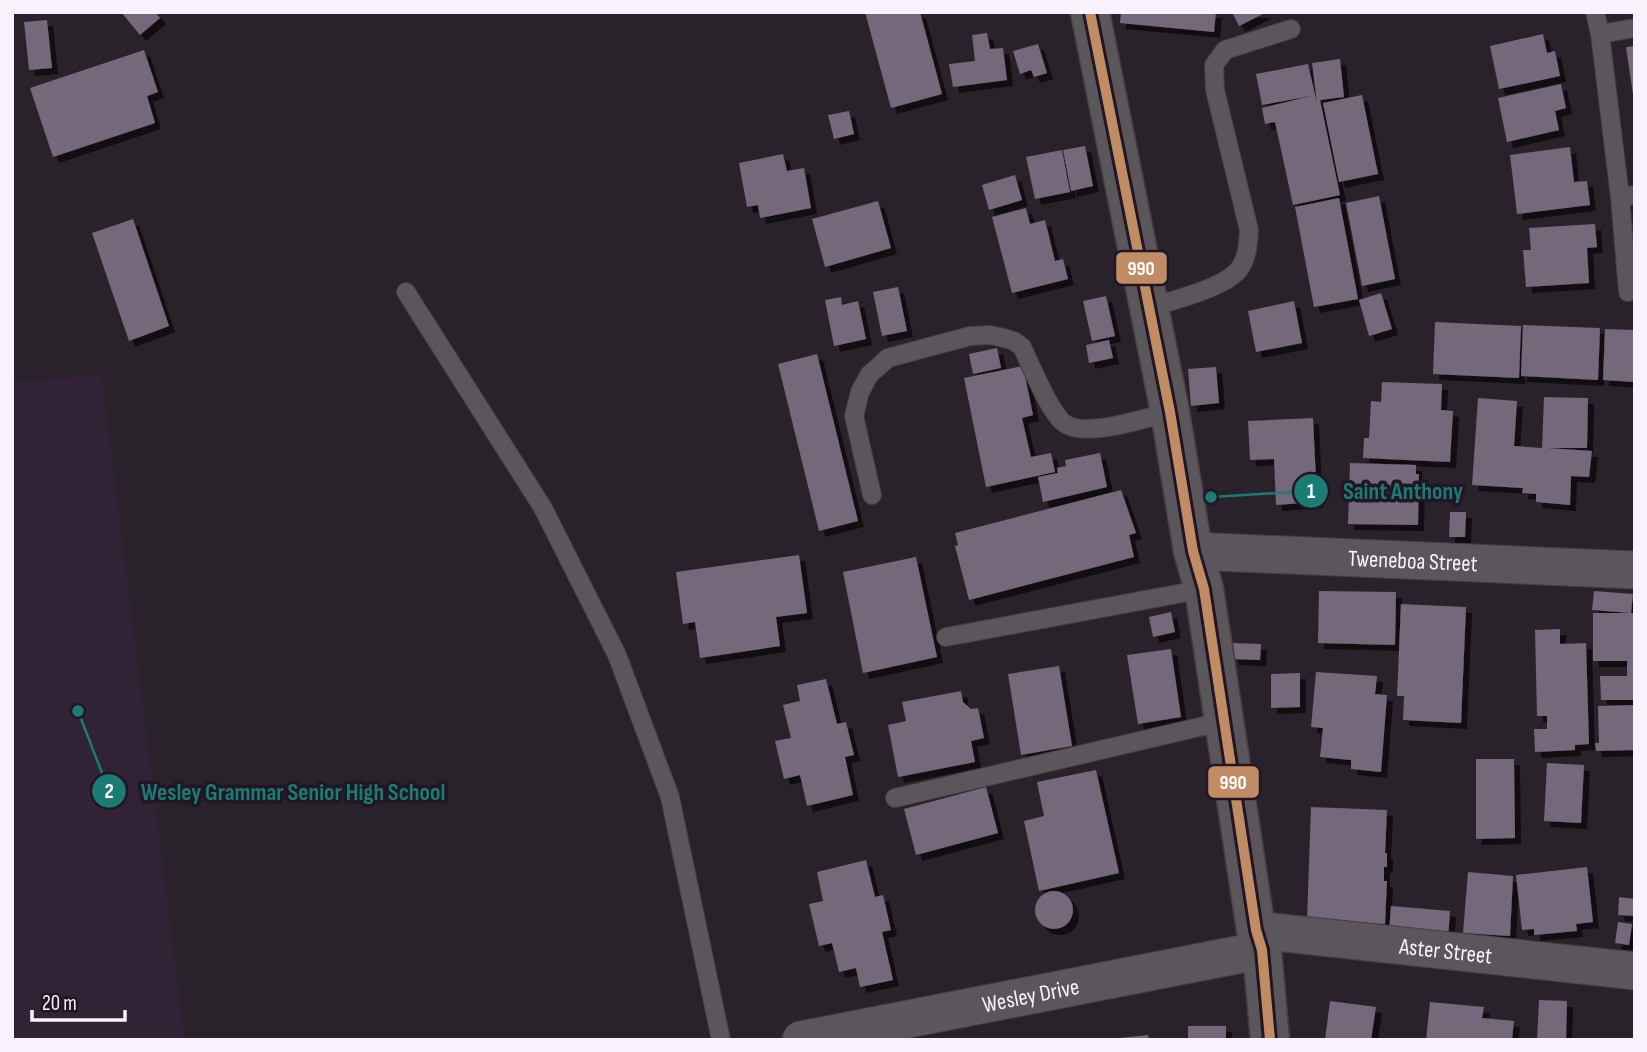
<svg xmlns="http://www.w3.org/2000/svg" width="1647" height="1052" font-family="'Sofia Sans Condensed',sans-serif">
	<style>
		.built { fill: #312235 }
		.building { fill: #75677a; filter: url(#shadow) }
		.lines { fill: none; stroke-linecap: round; stroke-linejoin: round }
		.service-casing { stroke: #443d45; stroke-width: 20 }
		.minor-casing { stroke: #443d45; stroke-width: 39 }
		.tertiary-casing { stroke: #443d45; stroke-width: 41 }
		.service { stroke: #5a565c; stroke-width: 18 }
		.minor { stroke: #5a565c; stroke-width: 37 }
		.tertiary { stroke: #5a565c; stroke-width: 38 }
		.bus-1-casing { stroke: #211624; stroke-width: 16 }
		.bus-1 { stroke: #c18c65; stroke-width: 10 }
		.labels { text-anchor: middle; stroke-width: 7; stroke-linejoin: round; paint-order: stroke }
		.street-label { font-size: 23px; fill: #f9f1fc; stroke: #211624 }
		.leader { fill: none; stroke: #1b7c75; stroke-width: 2.5 }
		.callout-dot { fill: #1b7c75; stroke: #211624; stroke-width: 2.5 }
		.mark-label { font-size: 21px; text-anchor: middle; font-weight: bold; fill: #fff }
		.callout-label { font-size: 24px; text-anchor: middle; font-weight: bold; fill: #1b7c75; stroke: #211624; stroke-width: 7; stroke-linejoin: round; paint-order: stroke }
		.line-badge { stroke: #211624; stroke-width: 2.5 }
		.badge-label { font-size: 19px; text-anchor: middle; font-weight: bold; fill: #fff }
	</style>
	<defs>
		<filter id="shadow"><feDropShadow dx="6" dy="6" stdDeviation="0" flood-color="#0009"/></filter>
	</defs>
	<rect width="100%" height="100%" fill="#29222a"/>
	<path class="built" d="M102,375L185,1040H12V382Z"/>
	<g class="building">
		<path d="M121,12H155L160,18L140,35Z"/>
		<path d="M865,12H920L942,94L891,108Z"/>
		<path d="M1121,12H1216L1214,32L1120,23Z"/>
		<path d="M1232,12H1267L1239,26Z"/>
		<path d="M47,20L52,68L29,70L24,22Z"/>
		<path d="M987,33L990,49L1003,48L1007,80L953,87L949,64L975,61L972,35Z"/>
		<path d="M1543,34L1547,53L1555,51L1560,76L1499,89L1490,46Z"/>
		<path d="M1038,44L1047,73L1034,77L1031,70L1020,74L1013,51Z"/>
		<path d="M1635,46V95H1633L1626,47Z"/>
		<path d="M144,50L158,92L147,96L155,123L53,157L30,88Z"/>
		<path d="M1340,59L1344,97L1320,100L1340,195L1293,205L1275,122L1265,124L1262,108L1311,96L1262,105L1256,74L1308,64L1317,103L1312,63Z"/>
		<path d="M1561,84L1566,108L1555,111L1559,130L1507,142L1498,98Z"/>
		<path d="M1362,95L1378,174L1339,182L1323,103Z"/>
		<path d="M849,111L854,134L834,139L828,115Z"/>
		<path d="M1085,146L1093,186L1071,191L1063,150Z"/>
		<path d="M1570,147L1574,182L1587,181L1590,205L1517,214L1510,155Z"/>
		<path d="M1062,150L1070,192L1035,199L1026,157Z"/>
		<path d="M783,154L787,171L804,168L811,208L760,218L758,205L747,207L739,163Z"/>
		<path d="M1015,175L1022,200L989,210L982,185Z"/>
		<path d="M1379,196L1395,279L1362,286L1346,203Z"/>
		<path d="M1339,198L1358,299L1314,307L1295,207Z"/>
		<path d="M878,201L891,248L825,267L812,219Z"/>
		<path d="M1026,208L1030,224L1045,220L1055,261L1063,259L1068,279L1012,293L992,217Z"/>
		<path d="M133,219L169,326L129,341L92,233Z"/>
		<path d="M1595,224L1597,247L1587,248L1589,283L1526,287L1523,250H1531L1529,228Z"/>
		<path d="M898,287L907,331L882,336L873,292Z"/>
		<path d="M1381,293L1392,329L1369,336L1359,300Z"/>
		<path d="M1106,296L1115,336L1092,341L1083,301Z"/>
		<path d="M841,297L842,305L858,301L866,339L834,346L825,300Z"/>
		<path d="M1294,301L1302,343L1256,352L1248,311Z"/>
		<path d="M1435,322L1521,326L1519,378L1433,374Z"/>
		<path d="M1523,325L1600,328L1598,380L1521,376Z"/>
		<path d="M1605,329L1635,330V382L1603,380Z"/>
		<path d="M1109,340L1113,358L1089,363L1086,345Z"/>
		<path d="M997,348L1001,368L973,374L969,354Z"/>
		<path d="M817,354L858,521L819,531L778,364Z"/>
		<path d="M1023,366L1033,415L1022,418L1031,457L1051,453L1055,472L986,487L964,378Z"/>
		<path d="M1216,367L1219,403L1191,406L1188,369Z"/>
		<path d="M1382,382L1442,384L1441,410L1453,411L1450,462L1363,458L1364,438H1369L1371,401L1381,402Z"/>
		<path d="M1544,397L1588,398L1587,448H1547L1592,451L1589,477L1571,476L1570,505L1536,502V494L1522,493L1523,488L1472,485L1478,398L1517,401L1514,446L1542,448Z"/>
		<path d="M1313,418L1317,502L1276,505L1274,459L1250,460L1248,421Z"/>
		<path d="M1100,453L1107,487L1043,502L1038,477L1058,473L1057,468L1066,466L1065,460Z"/>
		<path d="M1350,463L1416,465V474H1419L1418,525L1348,524Z"/>
		<path d="M1121,490L1136,533L1129,535L1134,557L969,600L955,546L958,545L955,533Z"/>
		<path d="M1450,512H1466L1465,537H1449Z"/>
		<path d="M799,555L807,613L776,617L780,646L700,658L695,622L683,624L676,572Z"/>
		<path d="M916,557L937,657L863,673L843,572Z"/>
		<path d="M1319,591L1396,592L1395,645L1318,643Z"/>
		<path d="M1594,591L1633,594L1631,613L1592,610Z"/>
		<path d="M1401,604L1466,607L1461,723L1403,720L1404,696H1397Z"/>
		<path d="M1171,612L1175,632L1153,637L1149,617Z"/>
		<path d="M1593,613H1635V700H1601L1600,676H1627V661H1593Z"/>
		<path d="M1560,629V644L1586,643L1589,744L1575,745V750L1535,752L1534,729H1547V716H1537L1535,630Z"/>
		<path d="M1233,643L1261,644L1260,660L1232,659Z"/>
		<path d="M1171,649L1181,717L1138,724L1127,655Z"/>
		<path d="M1059,666L1072,746L1021,755L1008,674Z"/>
		<path d="M1316,672L1377,676L1375,694L1387,695L1381,772L1351,769V760L1320,757L1323,728L1311,727Z"/>
		<path d="M1300,673V707L1271,708V674Z"/>
		<path d="M826,679L837,724L846,722L854,755L845,757L853,795L807,806L800,775L784,779L775,741L791,738L783,705L800,701L797,685Z"/>
		<path d="M961,691L963,702L971,709L978,708L984,738L971,741L975,762L898,777L888,725L906,721L902,702Z"/>
		<path d="M1635,705V750L1596,751L1595,743H1599L1598,706Z"/>
		<path d="M1476,759H1514L1515,838L1476,839Z"/>
		<path d="M1547,763L1584,765L1581,823L1544,821Z"/>
		<path d="M1096,770L1119,873L1039,891L1024,821L1044,816L1037,782Z"/>
		<path d="M986,787L998,833L916,855L904,809Z"/>
		<path d="M1311,807L1387,810L1385,853H1387V867H1384V881H1387L1385,924L1307,921Z"/>
		<path d="M866,860L875,897L883,895L891,930L882,932L893,980L860,987L856,968L839,972L832,943L819,946L809,904L823,901L817,872Z"/>
		<path d="M1587,867L1593,922L1576,924L1577,931L1534,935V929L1522,930L1516,875Z"/>
		<path d="M1468,872L1513,876L1510,936L1463,933Z"/>
		<circle cx="1054" cy="910" r="19"/>
		<path d="M1619,897L1635,899V916L1618,915Z"/>
		<path d="M1391,906L1450,911L1448,939L1389,933Z"/>
		<path d="M1618,922L1632,924L1629,945L1615,943Z"/>
		<path d="M1539,1000L1567,1001L1566,1040H1537Z"/>
		<path d="M1330,1001L1376,1007L1371,1040H1325Z"/>
		<path d="M1430,1002L1484,1007L1482,1018L1514,1021L1512,1040H1426Z"/>
		<rect x="1188" y="1026" width="38" height="14"/>
		<path d="M1148,1035L1149,1040H1120L1119,1038Z"/>
	</g>
	<g class="lines">
		<defs>
			<g id="service">
				<path d="M1595,12L1600,34L1620,197L1635,195"/>
				<path d="M1600,34L1635,28"/>
				<path d="M1620,197L1628,292"/>
				<path d="M406,292L543,508L617,655L670,797L721,1040"/>
				<path d="M1149,308C1173,300 1226,288 1240,268C1248,256 1248,243 1249,230L1215,90L1214,65L1225,50L1291,29"/>
				<path d="M872,495L854,416L860,392L869,375L888,358L970,336L990,335L1004,338L1014,341L1022,347C1031,365 1049,412 1064,423C1084,439 1145,418 1170,412"/>
				<path d="M946,637L1204,589"/>
				<path d="M895,798L1225,721"/>
			</g>
			<g id="minor">
				<path id="s1" d="M1193,551L1635,570"/>
				<path id="s2" d="M1256,930L1635,971"/>
				<path id="s3" d="M801,1040L1262,950"/>
			</g>
			<path id="tertiary" d="M1090,12L1170,412L1193,551L1204,589L1256,930L1262,950L1270,1040"/>
		</defs>
		<use href="#service" class="service-casing"/>
		<use href="#minor" class="minor-casing"/>
		<use href="#tertiary" class="tertiary-casing"/>
		<use href="#service" class="service"/>
		<use href="#minor" class="minor"/>
		<use href="#tertiary" class="tertiary"/>
		<defs>
			<path id="bus-1" d="M1090,12L1170,412L1193,551L1204,589L1256,930L1262,950L1270,1040"/>
		</defs>
		<use href="#bus-1" class="bus-1-casing"/>
		<use href="#bus-1" class="bus-1"/>
	</g>
	<g class="labels">
		<g class="street-label">
			<text dy="8" stroke="none"><textPath href="#s1" startOffset="220">Tweneboa Street</textPath></text>
			<text dy="8" stroke="none"><textPath href="#s2" startOffset="191">Aster Street</textPath></text>
			<text dy="8" stroke="none"><textPath href="#s3" startOffset="234">Wesley Drive</textPath></text>
		</g>
	</g>
	<path class="leader" d="M1211 497L1311 491M78 711L109 791"/>
	<g class="callout-dot">
		<circle cx="1211" cy="497" r="7"/>
		<circle cx="78" cy="711" r="7"/>
		<circle cx="1311" cy="491" r="18"/>
		<circle cx="109" cy="791" r="18"/>
	</g>
	<g class="mark-label">
		<text x="1311" y="498">1</text>
		<text x="109" y="798">2</text>
	</g>
	<g class="callout-label">
		<text x="1403" y="499">Saint Anthony</text>
		<text x="293" y="800">Wesley Grammar Senior High School</text>
	</g>
	<g class="line-badge">
		<rect x="1115" y="251" width="53" height="34" rx="7" fill="#c18c65"/>
		<rect x="1207" y="765" width="53" height="34" rx="7" fill="#c18c65"/>
	</g>
	<g class="badge-label">
		<text x="1141" y="275">990</text>
		<text x="1233" y="789">990</text>
	</g>
	<rect width="1647" height="1052" fill="none" stroke="#f9f1fc" stroke-width="28"/>
	<path d="M32 1010v10h93v-10" fill="none" stroke="#f9f1fc" stroke-width="3.5"/>
	<text x="42" y="1010" font-size="21" fill="#f9f1fc" stroke="#211624" stroke-width="5" paint-order="stroke">20 m</text>
</svg>
